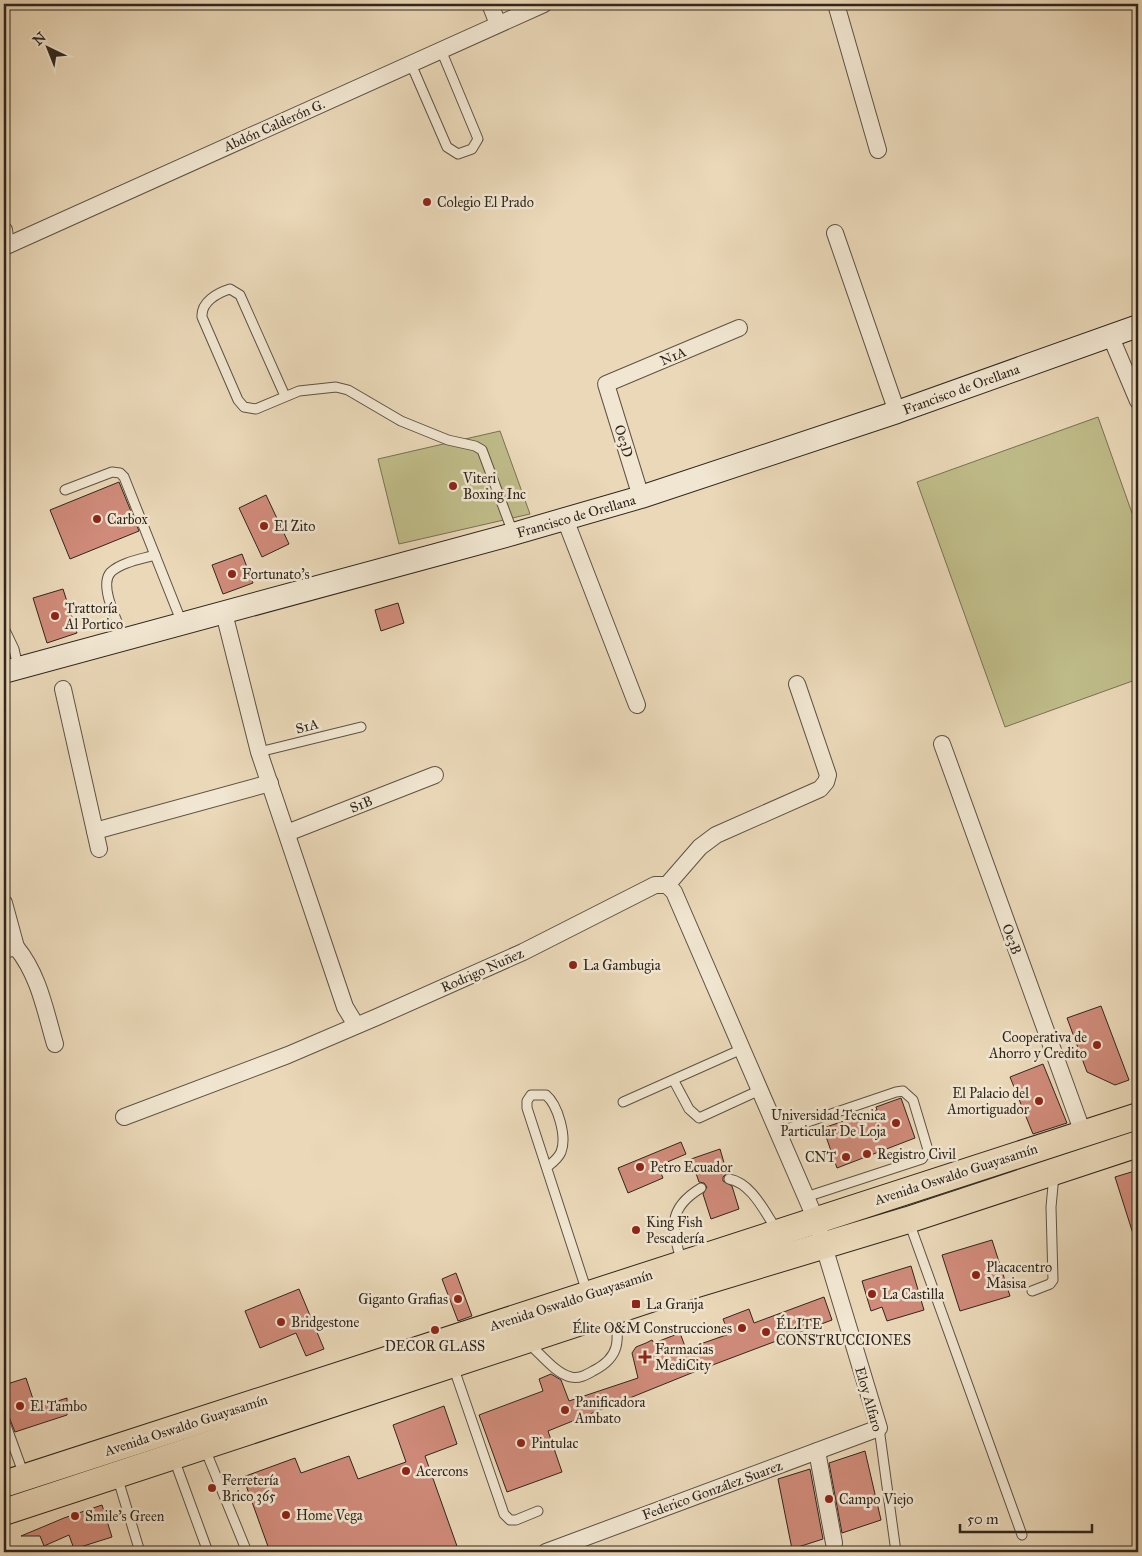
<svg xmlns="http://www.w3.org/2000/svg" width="1142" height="1556" font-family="'IM FELL Great Primer',serif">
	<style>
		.green { fill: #bfbc89; stroke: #787153 }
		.building { fill: #d08b7a; stroke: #30261d }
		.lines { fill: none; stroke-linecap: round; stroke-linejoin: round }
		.lane-casing { stroke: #5e5244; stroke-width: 11 }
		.street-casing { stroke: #5e5244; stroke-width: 18 }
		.secondary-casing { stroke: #30261d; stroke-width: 24 }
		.primary-casing { stroke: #30261d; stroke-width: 28 }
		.lane { stroke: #f1e6d1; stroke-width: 9 }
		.street { stroke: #f1e6d1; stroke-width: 16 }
		.secondary { stroke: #f1e6d1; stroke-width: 22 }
		.primary { stroke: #ead8b8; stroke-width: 26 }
		.poi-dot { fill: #8f2418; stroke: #f1e6d1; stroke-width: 2 }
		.labels { text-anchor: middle; stroke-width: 5; stroke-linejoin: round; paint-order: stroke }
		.street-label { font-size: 14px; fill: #30261d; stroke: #f1e6d1 }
		.poi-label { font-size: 14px; fill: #30261d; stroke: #f1e6d1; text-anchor: start }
	</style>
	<rect width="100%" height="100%" fill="#ead8b8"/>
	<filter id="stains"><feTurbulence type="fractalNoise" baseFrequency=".004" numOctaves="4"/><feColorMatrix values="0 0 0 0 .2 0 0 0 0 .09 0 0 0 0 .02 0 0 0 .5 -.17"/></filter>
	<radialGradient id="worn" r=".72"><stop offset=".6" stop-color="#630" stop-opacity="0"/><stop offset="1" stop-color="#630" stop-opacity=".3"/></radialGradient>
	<g class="green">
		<path d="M1098,417L1138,530V679L1005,727L917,482Z"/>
		<path d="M500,431L530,514L399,544L378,459Z"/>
	</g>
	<g class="building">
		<path d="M119,482L139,531L70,559L50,510Z"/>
		<path d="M266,495L289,544L262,557L239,508Z"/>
		<path d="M242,554L253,583L223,594L212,565Z"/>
		<path d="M63,589L77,633L47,643L33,598Z"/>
		<path d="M398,603L404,623L381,631L375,610Z"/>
		<path d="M1101,1006L1129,1080L1115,1085L1087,1072L1067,1018Z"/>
		<path d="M1043,1064L1067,1123L1033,1134L1010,1077Z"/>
		<path d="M901,1098L915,1138L837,1168L823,1128L877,1110L876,1107Z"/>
		<path d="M681,1142L686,1154L658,1166L663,1178L628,1193L618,1168Z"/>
		<path d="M720,1149L727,1173L723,1177V1181L732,1186L739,1209L711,1219L703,1194L707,1187L704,1183L699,1182L691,1159Z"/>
		<path d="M1138,1170V1239L1135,1240L1115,1177Z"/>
		<path d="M992,1240L1010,1296L960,1311L942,1255Z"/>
		<path d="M911,1266L924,1310L887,1321L882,1307L871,1311L862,1281Z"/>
		<path d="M456,1273L472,1316L458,1321L442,1279Z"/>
		<path d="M299,1289L324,1349L306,1356L296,1333L260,1348L245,1311Z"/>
		<path d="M824,1297L832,1320L694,1372L548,1431L562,1472L507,1492L479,1415L543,1391L539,1379L551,1374L561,1380L569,1401L638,1378L632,1353L636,1347L646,1343L652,1340L654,1343L680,1333L686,1349L729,1334L723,1319L749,1309L754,1323Z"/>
		<path d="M26,1378L36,1408L67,1398V1415L15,1432L4,1404V1385Z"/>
		<path d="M444,1406L457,1444L425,1456L458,1549L450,1552H270L243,1477L295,1458L301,1473L349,1456L358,1479L406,1462L393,1425Z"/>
		<path d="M865,1451L881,1520L842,1533L829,1463Z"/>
		<path d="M810,1469L823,1539L792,1549L778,1479Z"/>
		<path d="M102,1505L112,1537L74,1549L69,1535L44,1546L40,1536H21L64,1518Z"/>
	</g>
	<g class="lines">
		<defs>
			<g id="lane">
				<path d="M411,64L447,147L458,154L472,149L478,139L441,50"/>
				<path d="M285,396L240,295L230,289C217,293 201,302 202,317L238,400L244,407L256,409L299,391L336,387L348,390L401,421L448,440L475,446L482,450L513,533"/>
				<path d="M65,490L112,472L120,473L124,477L182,623"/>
				<path d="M4,628L14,649L18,667"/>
				<path d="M124,638C118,623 98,585 111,572C122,562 142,559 155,555"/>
				<path d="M259,752L361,727"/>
				<path d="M674,1081L689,1109L699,1118L760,1090"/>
				<path d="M623,1102L742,1049"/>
				<path d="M778,1132L896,1092L903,1091L913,1100L928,1150L922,1159L806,1197"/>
				<path d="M547,1167C552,1163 558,1159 561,1152C567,1137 558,1105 546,1095H531L527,1101V1108L587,1292"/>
				<path d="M729,1179C752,1183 765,1213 777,1230"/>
				<path d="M909,1222L1022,1535"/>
				<path d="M682,1263C672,1229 666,1209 701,1188"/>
				<path d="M1032,1291L1050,1284L1053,1280L1051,1207L1054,1175"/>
				<path d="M529,1344C541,1354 556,1374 571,1377C579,1379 586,1375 593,1371C621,1357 619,1340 615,1313"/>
				<path d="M453,1366L504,1514L510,1520H516L538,1511"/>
				<path d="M4,1420L24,1475"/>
				<path d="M879,1428L896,1552"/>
				<path d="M205,1449L247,1552"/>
				<path d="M174,1459L208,1552"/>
				<path d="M117,1476L140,1552"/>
			</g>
			<g id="street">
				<path d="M490,4L498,24"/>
				<path d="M836,4L878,150"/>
				<path d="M4,230L6,246"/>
				<path d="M835,233L897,412"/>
				<path d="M4,247L544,4"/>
				<path d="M1110,335L1138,401"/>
				<path d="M641,497L606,384L739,328"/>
				<path d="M565,519L637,705"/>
				<path d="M224,613L259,752L345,1007L356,1025"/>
				<path d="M63,689L99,849"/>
				<path d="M942,744L1083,1133"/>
				<path d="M95,831L270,783"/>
				<path d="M287,833L435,775"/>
				<path d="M667,885L700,847L716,835L820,789L826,782L828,775L797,684"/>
				<path d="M4,903L16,947"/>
				<path d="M4,950L16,947C39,975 45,1010 55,1044"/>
				<path d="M124,1117L288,1055L377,1017L523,952L655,885H667L674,892L816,1220L879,1428L546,1552"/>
				<path d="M817,1451L834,1543"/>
			</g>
			<path id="secondary" d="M4,672L513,534L641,497L897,412L1138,326"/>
			<g id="primary">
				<path d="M4,1484L1138,1116"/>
				<path d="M4,1512L690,1286L908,1220L1138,1144"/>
			</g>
		</defs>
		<use href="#lane" class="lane-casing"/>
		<use href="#street" class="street-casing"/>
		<use href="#secondary" class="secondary-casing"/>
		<use href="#primary" class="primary-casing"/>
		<use href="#lane" class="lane"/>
		<use href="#street" class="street"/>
		<use href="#secondary" class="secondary"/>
		<use href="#primary" class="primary"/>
	</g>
	<g class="poi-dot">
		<circle cx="427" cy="202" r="5"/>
		<circle cx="453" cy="486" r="5"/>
		<circle cx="97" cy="519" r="5"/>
		<circle cx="264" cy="526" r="5"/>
		<circle cx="232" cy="574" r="5"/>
		<circle cx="55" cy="616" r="5"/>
		<circle cx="573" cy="965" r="5"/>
		<circle cx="1097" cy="1045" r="5"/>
		<circle cx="1039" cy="1101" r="5"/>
		<circle cx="896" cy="1123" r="5"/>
		<circle cx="867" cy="1154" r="5"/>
		<circle cx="846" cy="1157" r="5"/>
		<circle cx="640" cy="1167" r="5"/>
		<circle cx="636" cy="1230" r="5"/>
		<circle cx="976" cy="1275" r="5"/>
		<circle cx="872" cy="1294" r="5"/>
		<circle cx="458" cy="1299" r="5"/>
		<rect x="631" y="1299" width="10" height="10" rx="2.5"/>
		<circle cx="281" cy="1322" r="5"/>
		<circle cx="742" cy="1328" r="5"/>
		<circle cx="435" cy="1330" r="5"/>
		<circle cx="766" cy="1332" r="5"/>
		<path d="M642.5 1349.5h5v5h5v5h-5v5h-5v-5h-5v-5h5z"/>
		<circle cx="20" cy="1406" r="5"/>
		<circle cx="565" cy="1410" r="5"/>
		<circle cx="521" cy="1443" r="5"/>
		<circle cx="406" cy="1471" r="5"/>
		<circle cx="212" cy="1488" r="5"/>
		<circle cx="829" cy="1499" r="5"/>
		<circle cx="286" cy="1515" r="5"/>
		<circle cx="75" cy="1516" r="5"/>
	</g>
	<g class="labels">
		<g class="street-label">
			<text transform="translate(274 125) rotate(-24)" y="5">Abdón Calderón G.</text>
			<text transform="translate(673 356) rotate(-23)" y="5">N1A</text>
			<text transform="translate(961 389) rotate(-20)" y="5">Francisco de Orellana</text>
			<text transform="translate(624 441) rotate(73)" y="5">Oe3D</text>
			<text transform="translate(576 516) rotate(-16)" y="5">Francisco de Orellana</text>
			<text transform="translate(307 726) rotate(-14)" y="5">S1A</text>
			<text transform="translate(361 804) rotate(-22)" y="5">S1B</text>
			<text transform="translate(1012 939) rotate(70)" y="5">Oe3B</text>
			<text transform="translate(482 970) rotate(-24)" y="5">Rodrigo Nuñez</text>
			<text transform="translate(956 1174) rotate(-18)" y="5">Avenida Oswaldo Guayasamín</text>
			<text transform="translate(571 1300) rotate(-18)" y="5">Avenida Oswaldo Guayasamín</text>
			<text transform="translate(869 1399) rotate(74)" y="5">Eloy Alfaro</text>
			<text transform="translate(186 1425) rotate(-18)" y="5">Avenida Oswaldo Guayasamín</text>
			<text transform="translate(712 1490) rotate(-20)" y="5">Federico González Suarez</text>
		</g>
		<g class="poi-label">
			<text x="437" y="207">Colegio El Prado</text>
			<text x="463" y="483">Viteri<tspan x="463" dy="16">Boxing Inc</tspan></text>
			<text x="107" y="524">Carbox</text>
			<text x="274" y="531">El Zito</text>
			<text x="242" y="579">Fortunato's</text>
			<text x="65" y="613">Trattoría<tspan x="65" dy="16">Al Portico</tspan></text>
			<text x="583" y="970">La Gambugia</text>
			<text x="1087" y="1042" text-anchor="end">Cooperativa de<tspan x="1087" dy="16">Ahorro y Credito</tspan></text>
			<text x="1029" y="1098" text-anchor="end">El Palacio del<tspan x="1029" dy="16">Amortiguador</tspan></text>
			<text x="886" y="1120" text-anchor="end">Universidad Tecnica<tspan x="886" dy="16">Particular De Loja</tspan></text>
			<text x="877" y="1159">Registro Civil</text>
			<text x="836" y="1162" text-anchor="end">CNT</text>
			<text x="650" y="1172">Petro Ecuador</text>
			<text x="646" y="1227">King Fish<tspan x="646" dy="16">Pescadería</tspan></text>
			<text x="986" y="1272">Placacentro<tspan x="986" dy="16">Masisa</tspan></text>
			<text x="882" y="1299">La Castilla</text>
			<text x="448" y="1304" text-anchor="end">Giganto Grafias</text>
			<text x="646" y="1309">La Granja</text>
			<text x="291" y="1327">Bridgestone</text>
			<text x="776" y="1329">ÉLITE<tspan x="776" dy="16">CONSTRUCCIONES</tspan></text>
			<text x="732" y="1333" text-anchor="end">Élite O&amp;M Construcciones</text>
			<text x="435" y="1351" text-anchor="middle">DECOR GLASS</text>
			<text x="655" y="1354">Farmacias<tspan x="655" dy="16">MediCity</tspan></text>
			<text x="575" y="1407">Panificadora<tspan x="575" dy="16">Ambato</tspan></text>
			<text x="30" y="1411">El Tambo</text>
			<text x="531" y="1448">Pintulac</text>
			<text x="416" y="1476">Acercons</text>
			<text x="222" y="1485">Ferretería<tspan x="222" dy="16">Brico 365</tspan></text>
			<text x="839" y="1504">Campo Viejo</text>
			<text x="296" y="1520">Home Vega</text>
			<text x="85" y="1521">Smile's Green</text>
		</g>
	</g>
	<rect width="1142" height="1556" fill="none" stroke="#ead8b8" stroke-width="20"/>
	<rect x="5" y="5" width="1132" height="1546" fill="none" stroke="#30261d" stroke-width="2.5"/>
	<rect x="10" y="10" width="1122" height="1536" fill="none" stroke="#30261d"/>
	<g transform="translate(48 48) rotate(317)" stroke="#f1e6d1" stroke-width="4" paint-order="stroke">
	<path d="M0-4L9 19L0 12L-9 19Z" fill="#30261d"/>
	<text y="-8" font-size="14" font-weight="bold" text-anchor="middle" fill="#30261d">N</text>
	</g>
	<path d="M960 1524v8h132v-8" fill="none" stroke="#30261d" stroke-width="2.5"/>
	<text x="967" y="1524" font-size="15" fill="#30261d" stroke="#f1e6d1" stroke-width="4" paint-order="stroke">50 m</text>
	<rect width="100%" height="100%" filter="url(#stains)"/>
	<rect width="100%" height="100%" fill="url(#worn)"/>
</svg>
